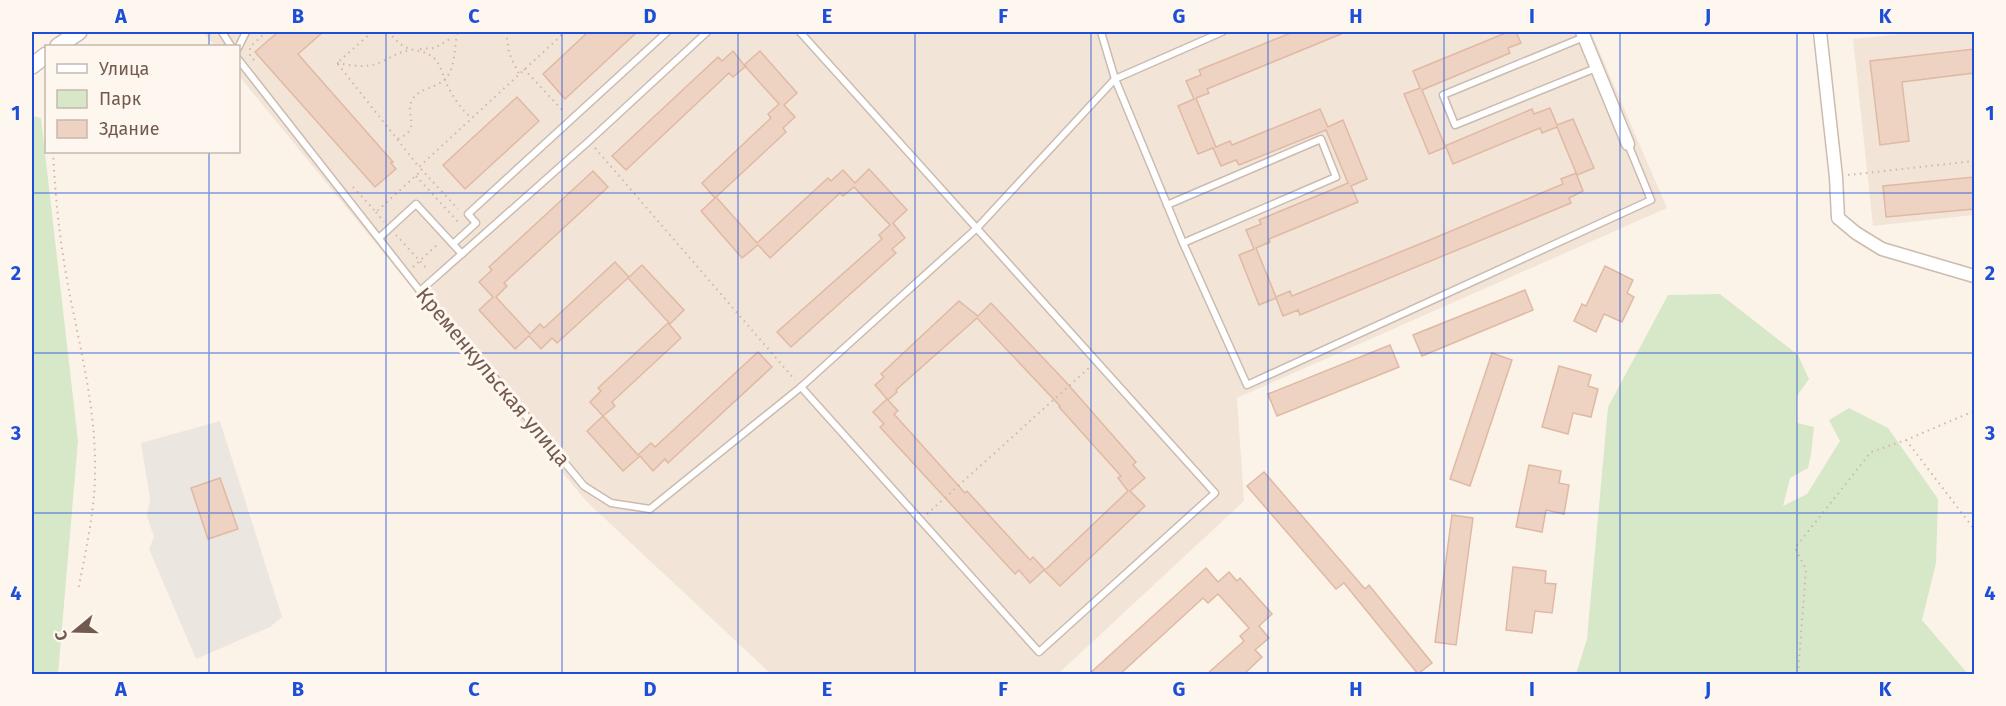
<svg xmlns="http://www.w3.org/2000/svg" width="2006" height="706" font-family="'Fira Sans',sans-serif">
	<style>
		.residential { fill: #f2e5d7 }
		.industrial { fill: #ece6e1 }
		.green { fill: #d6e8c8 }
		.building { fill: #eed2c2; stroke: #e0b9a4; stroke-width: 1.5; fill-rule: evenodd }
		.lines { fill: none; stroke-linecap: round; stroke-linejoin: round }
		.service-casing { stroke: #ccbbaf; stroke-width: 9 }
		.minor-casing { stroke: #ccbbaf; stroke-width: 15 }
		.tertiary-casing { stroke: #ccbbaf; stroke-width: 18 }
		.path { stroke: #d3b6a5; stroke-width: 2; stroke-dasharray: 1.5 4.5; stroke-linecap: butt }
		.service { stroke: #fff; stroke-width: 6 }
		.minor { stroke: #fff; stroke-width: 12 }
		.tertiary { stroke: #fff; stroke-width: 15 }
		.grid { fill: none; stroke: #1d4ed8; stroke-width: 1.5; stroke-opacity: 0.55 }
		.labels { text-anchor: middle; stroke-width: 6; stroke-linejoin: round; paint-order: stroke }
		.street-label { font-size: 21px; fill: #735a4e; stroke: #fef7ef }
		.neatline { fill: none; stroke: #1d4ed8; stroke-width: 2 }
		.grid-label { font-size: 20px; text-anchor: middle; font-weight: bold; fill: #1d4ed8 }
	</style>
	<rect width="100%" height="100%" fill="#fbf3e8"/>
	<g class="residential">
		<path d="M202,32H1591L1667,208L1237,398L1244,501L1058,674H771L586,501L239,76L238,46H215Z"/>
		<path d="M1919,32H1974V215L1873,226L1853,39Z"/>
	</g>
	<path class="industrial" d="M220,421L282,617L270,627L196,659L149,549L154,537L147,516L150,499L141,443Z"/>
	<g class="green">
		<path d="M32,116L41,118L78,441L58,674H32Z"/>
		<path d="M1720,294L1798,355L1809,379L1797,396V423L1814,427L1811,454L1808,468L1790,478L1783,506L1807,494L1840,441L1829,420L1849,408L1888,428L1938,499L1936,563L1922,620L1968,674H1576L1587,639L1608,407L1668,295Z"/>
	</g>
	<g class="building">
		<path d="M278,32H323L298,54L393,162L391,163L396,169L375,187L255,52Z"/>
		<path d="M588,32H637L565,99L543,74Z"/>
		<path d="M1293,32H1346L1207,89L1209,93L1196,98L1216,147L1230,141L1232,145L1320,109L1328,127L1343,120L1367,179L1351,186L1358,202L1269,239L1270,242L1256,248L1276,297L1290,291L1292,296L1432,239L1563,184L1561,179L1576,173L1583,191L1569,198L1571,203L1300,315L1298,310L1283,316L1276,298L1259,305L1239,255L1254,249L1246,230L1261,224L1259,220L1348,183L1326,130L1239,165L1236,160L1221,166L1213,148L1198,154L1178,106L1194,99L1186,81L1201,75L1199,70Z"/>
		<path d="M1508,32H1516L1521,43L1508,48L1510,53L1422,90L1445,146L1532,109L1534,114L1550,108L1557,125L1573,119L1594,168L1577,175L1557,127L1542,133L1540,128L1453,164L1446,147L1429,154L1404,94L1420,88L1413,71Z"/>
		<path d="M1974,49V73L1902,82L1909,141L1880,145L1870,61Z"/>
		<path d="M733,51L744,65L760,51L797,93L784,105L795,117L783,128L786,132L716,197L757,243L828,178L831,181L843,170L855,183L869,169L907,210L893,223L905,238L892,249L896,253L791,347L777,332L882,239L879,235L890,225L854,187L843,196L840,193L770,258L758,245L742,258L701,211L715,198L702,183L771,118L768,114L779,104L744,65L746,66L733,77L729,73L626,170L612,156L718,57L722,61Z"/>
		<path d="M517,97L539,121L465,189L443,165Z"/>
		<path d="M593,171L608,187L504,283L507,286L496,297L530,334L540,324L544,328L615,262L629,277L642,265L684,310L670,324L628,278L557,343L552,338L541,349L529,336L515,349L479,310L493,297L479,282L492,270L489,267Z"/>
		<path d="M1974,177V209L1886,217L1883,186Z"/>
		<path d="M1605,266L1633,280L1627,293L1634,297L1622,322L1604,314L1596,332L1574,321L1582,304L1586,306Z"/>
		<path d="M1525,290L1533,310L1422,356L1413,335Z"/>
		<path d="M959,301L978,316L991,303L1065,381L1136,462L1133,465L1145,478L1130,491L1145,506L1060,586L1044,570L1030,583L1019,570L1015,574L880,427L884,424L873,412L887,399L875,385L884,377L881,374ZM977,318L1060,406L1059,407L1121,476L1118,478L1128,491L1045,570L1033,557L1030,560L967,491L965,493L894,414L898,411L888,400L897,392L896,390Z"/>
		<path d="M668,323L681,338L612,402L615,406L603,416L638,455L651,443L655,447L758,352L772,367L668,463L665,459L653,471L640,456L623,471L587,431L603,416L590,402L601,391L598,388Z"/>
		<path d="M1390,345L1399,367L1277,416L1268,394Z"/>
		<path d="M1492,353L1512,360L1470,486L1450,479Z"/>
		<path d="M1559,366L1591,375L1588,386L1598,389L1591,417L1573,413L1568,434L1542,427Z"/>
		<path d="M1529,465L1561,471L1559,483L1569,485L1564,514L1546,510L1542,532L1516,527Z"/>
		<path d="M1264,472L1365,589L1369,585L1432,663L1418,674L1344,583L1336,589L1247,486Z"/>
		<path d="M220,478L238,529L208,539L191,488Z"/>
		<path d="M1452,515L1473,518L1456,645L1435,642Z"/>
		<path d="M1513,567L1546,571L1545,583L1556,584L1552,613L1535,611L1532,633L1506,630Z"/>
		<path d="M1206,568L1218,582L1229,572L1237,581L1240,578L1272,614L1259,626L1269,638L1255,650L1262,657L1243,675H1206L1244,641L1240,636L1249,628L1218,594L1208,603L1203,598L1119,675H1088Z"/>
	</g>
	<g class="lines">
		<defs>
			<g id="service">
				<path d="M222,32L231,46"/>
				<path d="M800,32L1215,493L1039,652L801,387"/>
				<path d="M1101,32L1115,79L1183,243L1247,385L1651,200L1628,144"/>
				<path d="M1584,37L1443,95L1455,125L1596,68"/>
				<path d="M238,48L246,32"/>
				<path d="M238,59L420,291L451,325L584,486L611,503L650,509L801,387L977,228L1115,79L1222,32"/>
				<path d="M1167,205L1321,139L1336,177L1183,243"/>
				<path d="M379,238L416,204L462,254"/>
				<path d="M453,244L476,223L468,214L667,32"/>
				<path d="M420,291L589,141L707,32"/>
			</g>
			<g id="minor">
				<path d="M1582,32L1628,144"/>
				<path d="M1820,32L1836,177L1838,218L1856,233L1882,249L1974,276"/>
			</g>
			<g id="tertiary">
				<path d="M58,46L79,32"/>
				<path d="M32,66L46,55"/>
			</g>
		</defs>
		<use href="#service" class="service-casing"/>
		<use href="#minor" class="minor-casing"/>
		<use href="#tertiary" class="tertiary-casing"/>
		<g class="path">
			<path d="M372,32L337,63L419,167L565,32"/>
			<path d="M388,32C393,37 398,43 405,47C416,52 426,50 435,59C441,66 442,73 445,80C451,94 460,109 472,118"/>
			<path d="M506,32L509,53L519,74"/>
			<path d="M420,49L435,48L453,37"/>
			<path d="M254,60L250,56V47L266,32"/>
			<path d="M337,63C354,66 370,69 385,60C395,55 401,51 412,50"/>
			<path d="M524,69L564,112"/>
			<path d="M398,139C423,127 404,115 412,100C419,88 434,89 444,80C457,68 453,47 458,32"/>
			<path d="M595,148L795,380"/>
			<path d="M53,152C55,193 59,234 66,274C77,337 95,400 95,464C96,507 86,549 78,591"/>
			<path d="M421,169L458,209"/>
			<path d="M1848,175L1974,161"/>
			<path d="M416,176L459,223"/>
			<path d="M353,187L376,212L422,170"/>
			<path d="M376,212L384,222"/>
			<path d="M396,235L428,270"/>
			<path d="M413,267L439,243"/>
			<path d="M1906,440L1974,529"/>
			<path d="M927,514L1090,367"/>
			<path d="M1798,674L1806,569L1795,548L1871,452L1906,440L1974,411"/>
		</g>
		<use href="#service" class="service"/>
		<use href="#minor" class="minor"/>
		<use href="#tertiary" class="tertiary"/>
	</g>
	<path class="grid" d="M209,32V46M386,32V674M562,32V674M738,32V674M915,32V674M1091,32V674M1268,32V674M1444,32V674M1620,32V674M1797,32V674M209,152V674M32,193H1974M32,353H1974M32,513H1974"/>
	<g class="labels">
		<g class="street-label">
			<text transform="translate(493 377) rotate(50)" y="7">Кременкульская улица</text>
		</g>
	</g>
	<rect width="2006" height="706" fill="none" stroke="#fef7ef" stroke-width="66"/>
	<rect x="45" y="45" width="195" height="108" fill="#fef7ef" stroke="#c6b8af" stroke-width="1.5"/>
	<rect x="57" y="64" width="30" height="9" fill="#ffffff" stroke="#c6b8af" stroke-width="1.5"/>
	<text x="99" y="75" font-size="18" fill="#735a4e">Улица</text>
	<rect x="57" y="90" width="30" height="18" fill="#d6e8c8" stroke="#c6b8af" stroke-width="1.5"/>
	<text x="99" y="105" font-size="18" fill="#735a4e">Парк</text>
	<rect x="57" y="120" width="30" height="18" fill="#eed2c2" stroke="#c6b8af" stroke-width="1.5"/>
	<text x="99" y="135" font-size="18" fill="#735a4e">Здание</text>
	<g transform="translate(75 631) rotate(251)" stroke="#fef7ef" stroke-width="4.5" paint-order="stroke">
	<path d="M0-4.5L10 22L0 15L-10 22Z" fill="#735a4e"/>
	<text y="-9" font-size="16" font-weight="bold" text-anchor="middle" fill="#735a4e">С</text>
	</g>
	<rect x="33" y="33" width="1940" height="640" class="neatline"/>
	<g class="grid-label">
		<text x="121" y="23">A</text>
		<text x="298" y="23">B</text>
		<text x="474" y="23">C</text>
		<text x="650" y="23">D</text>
		<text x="827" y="23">E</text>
		<text x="1003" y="23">F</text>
		<text x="1179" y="23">G</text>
		<text x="1356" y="23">H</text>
		<text x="1532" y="23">I</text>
		<text x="1708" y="23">J</text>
		<text x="1885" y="23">K</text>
		<text x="16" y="120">1</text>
		<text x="1990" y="120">1</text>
		<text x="16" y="280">2</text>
		<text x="1990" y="280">2</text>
		<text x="16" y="440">3</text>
		<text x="1990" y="440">3</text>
		<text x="16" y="600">4</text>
		<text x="1990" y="600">4</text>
		<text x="121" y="696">A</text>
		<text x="298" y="696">B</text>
		<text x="474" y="696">C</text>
		<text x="650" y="696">D</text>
		<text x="827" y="696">E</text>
		<text x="1003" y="696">F</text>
		<text x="1179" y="696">G</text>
		<text x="1356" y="696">H</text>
		<text x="1532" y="696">I</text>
		<text x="1708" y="696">J</text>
		<text x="1885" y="696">K</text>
	</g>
</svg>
